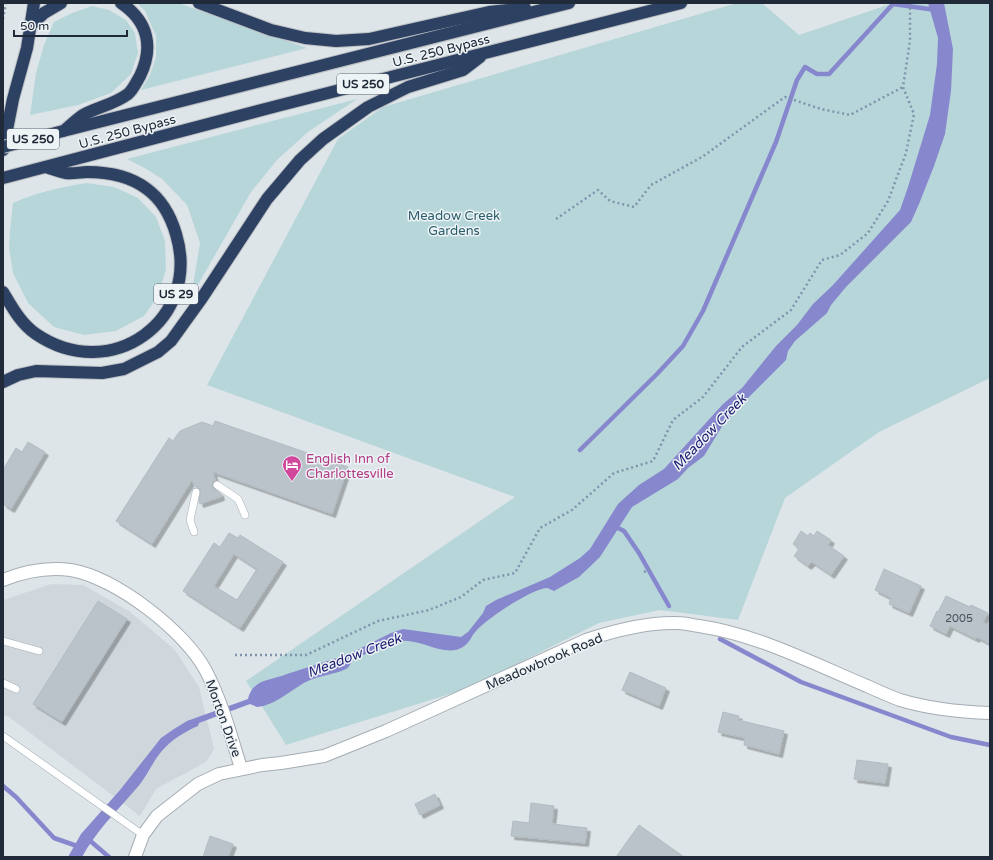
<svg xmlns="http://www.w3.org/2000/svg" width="993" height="860" font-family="'Varela Round',sans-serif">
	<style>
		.built { fill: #cfd7dd }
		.green { fill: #b7d6da }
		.water { fill: #8787ce }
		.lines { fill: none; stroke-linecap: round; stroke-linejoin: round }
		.stream { stroke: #8787ce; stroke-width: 4.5 }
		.building { fill: #bbc3ca; stroke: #b1bbc2; fill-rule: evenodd; filter: url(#shadow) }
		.lane-casing { stroke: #a5adb4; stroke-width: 8 }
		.street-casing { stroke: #a5adb4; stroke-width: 14 }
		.highway-casing { stroke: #bcbfc3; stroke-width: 14 }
		.path { stroke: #7f94ac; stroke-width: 2.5; stroke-dasharray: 2 3; stroke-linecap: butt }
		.lane { stroke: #fff; stroke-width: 7 }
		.street { stroke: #fff; stroke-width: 12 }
		.highway { stroke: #2d4163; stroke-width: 12 }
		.highway-bridge-casing { stroke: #bcbfc3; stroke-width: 14; stroke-linecap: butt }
		.highway-bridge { stroke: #2d4163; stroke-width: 12 }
		.labels { text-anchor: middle; stroke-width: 3; stroke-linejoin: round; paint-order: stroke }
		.number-label { font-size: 11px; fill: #47505c }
		.shield { fill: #eef3f6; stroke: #5e6671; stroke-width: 1 }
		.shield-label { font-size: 12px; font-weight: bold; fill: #202a38 }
		.street-label { font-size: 13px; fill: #202a38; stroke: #eef3f6 }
		.park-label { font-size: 13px; fill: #2c5f6e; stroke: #eef3f6 }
		.hotel-label { font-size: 13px; fill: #b23c85; stroke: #eef3f6; text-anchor: start }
		.water-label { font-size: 14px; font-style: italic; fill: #1e1d72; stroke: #eef3f6 }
	</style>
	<defs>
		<filter id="shadow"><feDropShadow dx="3.5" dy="3.5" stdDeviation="0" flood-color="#0004"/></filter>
	</defs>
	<rect width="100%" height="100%" fill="#dee5e9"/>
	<path class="built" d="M51,584L83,585L129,611L175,650L199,687L214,749L206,762L156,789L140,816L9,717L3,715V600Z"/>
	<g class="green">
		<path d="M137,3H178L307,48L141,90L150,75L156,57V36L145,11Z"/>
		<path d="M737,3H762L799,35L893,3H990V378L879,432L785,498L738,620L660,610L599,623L466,689L286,745L246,681L515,497L207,385L338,139L383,107Z"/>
		<path d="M92,6L109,10L126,20L135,33L138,53L131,74L111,93L78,105L30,115L36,73L44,45L54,22L72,13Z"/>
		<path d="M357,99L308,132L277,160L251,192L191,297L200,243L187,205L162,179L148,170L127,159Z"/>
		<path d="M87,183L114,187L138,198L156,217L165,241L166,269L158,296L144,316L116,331L84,335L54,327L28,303L13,273L9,248L10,230L13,203C37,192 61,187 87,183Z"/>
	</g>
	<path class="water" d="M928,3H944L953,49L951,91L945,134L934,166L919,204L911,222L846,287L831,305L827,313L795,341L788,351L786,360L735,411L721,428L704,456L688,468L678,479L632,507L600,557L579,577L554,591C551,590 549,588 546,588C530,590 486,619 476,631C471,636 470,643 463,647C443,659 418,635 395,642C391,643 355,658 353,660C350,663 350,667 346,669C334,675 320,675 308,681C291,689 277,705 257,707L250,704L199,723L198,726C184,732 171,740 161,752C151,764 146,779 135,790C115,813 97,830 82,857H68L81,834L120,790L161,738L174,729L187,721L248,699C253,678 271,681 287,674L349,654L391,633L403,629L461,637L468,632L483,613L486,606L496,600L550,577L580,558L590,549L618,504L639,485L664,469L723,404L742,388L776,346L797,325L813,304L833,285L900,210L908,187L930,115L937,64L938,38Z"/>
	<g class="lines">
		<g class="stream">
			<path d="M580,450L657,374L683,346L703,311L776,142L797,80L805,67L817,74H829L893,4L936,10"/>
			<path d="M614,526L624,531L639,553L669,606"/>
			<path d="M720,639L801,682L951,737L990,745"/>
			<path d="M3,786L16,797L54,838L80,847"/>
			<path d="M88,839L109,857"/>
		</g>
	</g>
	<g class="building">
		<path d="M215,421L348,467L332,514L213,472L215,480L213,483L212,487L220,493L221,497L200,504L199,501L201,490L197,487H195L192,480L152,544L116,521L169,438L173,441L180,431L202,422L213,426Z"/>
		<path d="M28,442L45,452L11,509L3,504V470L16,448L22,452Z"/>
		<path d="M801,531L808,536L810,533L814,536L817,531L831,540L828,545L844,556L831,575L812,562L808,566L794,556L799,549L793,544Z"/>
		<path d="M229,533L238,538L240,535L283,562L240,628L183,591L214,543L220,547ZM234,554L257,569L237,600L214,586Z"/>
		<path d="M884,569L921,586L909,613L889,604L891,598L875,590Z"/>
		<path d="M946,596L970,607L971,605L988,613L983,622L990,626V644L977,637L976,639L950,626L946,634L930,626L937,611L938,612Z"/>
		<path d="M98,601L127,619L62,722L33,704Z"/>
		<path d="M630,672L666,688L659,706L622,690Z"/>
		<path d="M723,712L739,716L738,720L784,731L779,754L744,745L745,738L718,732Z"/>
		<path d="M857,760L888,764L885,783L854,779Z"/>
		<path d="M435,794L440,805L420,815L415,804Z"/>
		<path d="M531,803L554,806L552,824L587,828L585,843L511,836L513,821L529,823Z"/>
		<path d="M639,825L684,857H616Z"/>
		<path d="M210,836L233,844L228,857H203Z"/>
	</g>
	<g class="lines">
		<defs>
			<g id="lane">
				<path d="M217,485L238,499L245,515"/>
				<path d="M194,532L190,520L196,492"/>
				<path d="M3,641L39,651"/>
				<path d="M3,683L16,689"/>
				<path d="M3,736L143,835"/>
			</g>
			<g id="street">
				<path d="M3,580C25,571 48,567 71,570C116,578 185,631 206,671C222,702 231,736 241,768"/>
				<path d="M135,857L143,835L157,816L198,784L219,774L262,765L281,763L324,756L386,731L586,640C616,630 647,622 678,623C685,623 692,625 699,626C759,635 812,663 867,686C878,691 889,696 900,700C930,709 959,712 990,713"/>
			</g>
			<g id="highway">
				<path d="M199,3L271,30L305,38L336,41L369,39L489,12L525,8"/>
				<path d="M31,25L44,13L61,3"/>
				<path d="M66,129C72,124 77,119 83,115C98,107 115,104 128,94C133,90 137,81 140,76C154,47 148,21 121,3"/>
				<path d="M63,131L569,3"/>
				<path d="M3,150L13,99L27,48L34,3"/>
				<path d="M3,178L277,106L681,3"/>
				<path d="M3,292C12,307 21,324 36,334C111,385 202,320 176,234C171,217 162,200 147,189C130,176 109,172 87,172C81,172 73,174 66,173C60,172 52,169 46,167"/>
				<path d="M3,382L18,375L36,371L102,373L124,369L158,352L171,341L202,298L267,199L300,160L323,139L368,107L408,87L463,70L480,57"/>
			</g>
		</defs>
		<use href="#lane" class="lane-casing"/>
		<use href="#street" class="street-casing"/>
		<use href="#highway" class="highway-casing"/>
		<g class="path">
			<path d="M3,19L6,3"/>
			<path d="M556,219L598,190L610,201L634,207L651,185L702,157L785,97L821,109L850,115L903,87"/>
			<path d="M644,572L653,568"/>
			<path d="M235,655H306L378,621L429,610L461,597L483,580L515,573L540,528L572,510L614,473L653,461L673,420L703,397L742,347L791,310L822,260L840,255L868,233L888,201L906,153L914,114L903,87L910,41V3"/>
		</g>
		<use href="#lane" class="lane"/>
		<use href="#street" class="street"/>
		<use href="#highway" class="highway"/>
		<defs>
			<path id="highway-bridge" d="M3,147L63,131"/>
		</defs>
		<use href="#highway-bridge" class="highway-bridge-casing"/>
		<use href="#highway-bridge" class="highway-bridge"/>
	</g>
	<defs>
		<symbol id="hotel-pin" viewBox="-11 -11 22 30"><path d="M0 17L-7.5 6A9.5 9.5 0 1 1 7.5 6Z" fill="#d1479c" stroke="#eef3f6"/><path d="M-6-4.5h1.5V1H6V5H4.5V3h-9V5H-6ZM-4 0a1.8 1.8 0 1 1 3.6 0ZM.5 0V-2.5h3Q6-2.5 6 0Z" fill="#fff"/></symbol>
	</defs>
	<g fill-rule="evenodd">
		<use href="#hotel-pin" x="281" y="454" width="22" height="30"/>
	</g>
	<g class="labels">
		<g class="number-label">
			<text x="959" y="622">2005</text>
		</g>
		<g class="shield">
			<rect x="337" y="74" width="52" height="20" rx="3"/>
			<rect x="7" y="129" width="52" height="20" rx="3"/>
			<rect x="154" y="284" width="44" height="20" rx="3"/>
		</g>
		<g class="shield-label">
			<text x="363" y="88">US 250</text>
			<text x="33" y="143">US 250</text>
			<text x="176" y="298">US 29</text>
		</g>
		<g class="street-label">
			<text transform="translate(441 50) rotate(-14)" y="5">U.S. 250 Bypass</text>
			<text transform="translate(127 131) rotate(-15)" y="5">U.S. 250 Bypass</text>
			<text transform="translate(544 661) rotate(-23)" y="5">Meadowbrook Road</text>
			<text transform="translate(224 718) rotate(70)" y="5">Morton Drive</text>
		</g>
		<g class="park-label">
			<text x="454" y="220">Meadow Creek<tspan x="454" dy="15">Gardens</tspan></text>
		</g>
		<g class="hotel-label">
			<text x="306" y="463">English Inn of<tspan x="306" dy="15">Charlottesville</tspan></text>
		</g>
		<g class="water-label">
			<text transform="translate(709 432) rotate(-46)" y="5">Meadow Creek</text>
			<text transform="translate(354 655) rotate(-21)" y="5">Meadow Creek</text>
		</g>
	</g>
	<rect width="993" height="860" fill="none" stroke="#202a38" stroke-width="8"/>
	<path d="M14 30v6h113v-6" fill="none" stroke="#202a38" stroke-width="2"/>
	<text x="20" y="30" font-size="12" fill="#202a38" stroke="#eef3f6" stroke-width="3" paint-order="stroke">50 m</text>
</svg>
